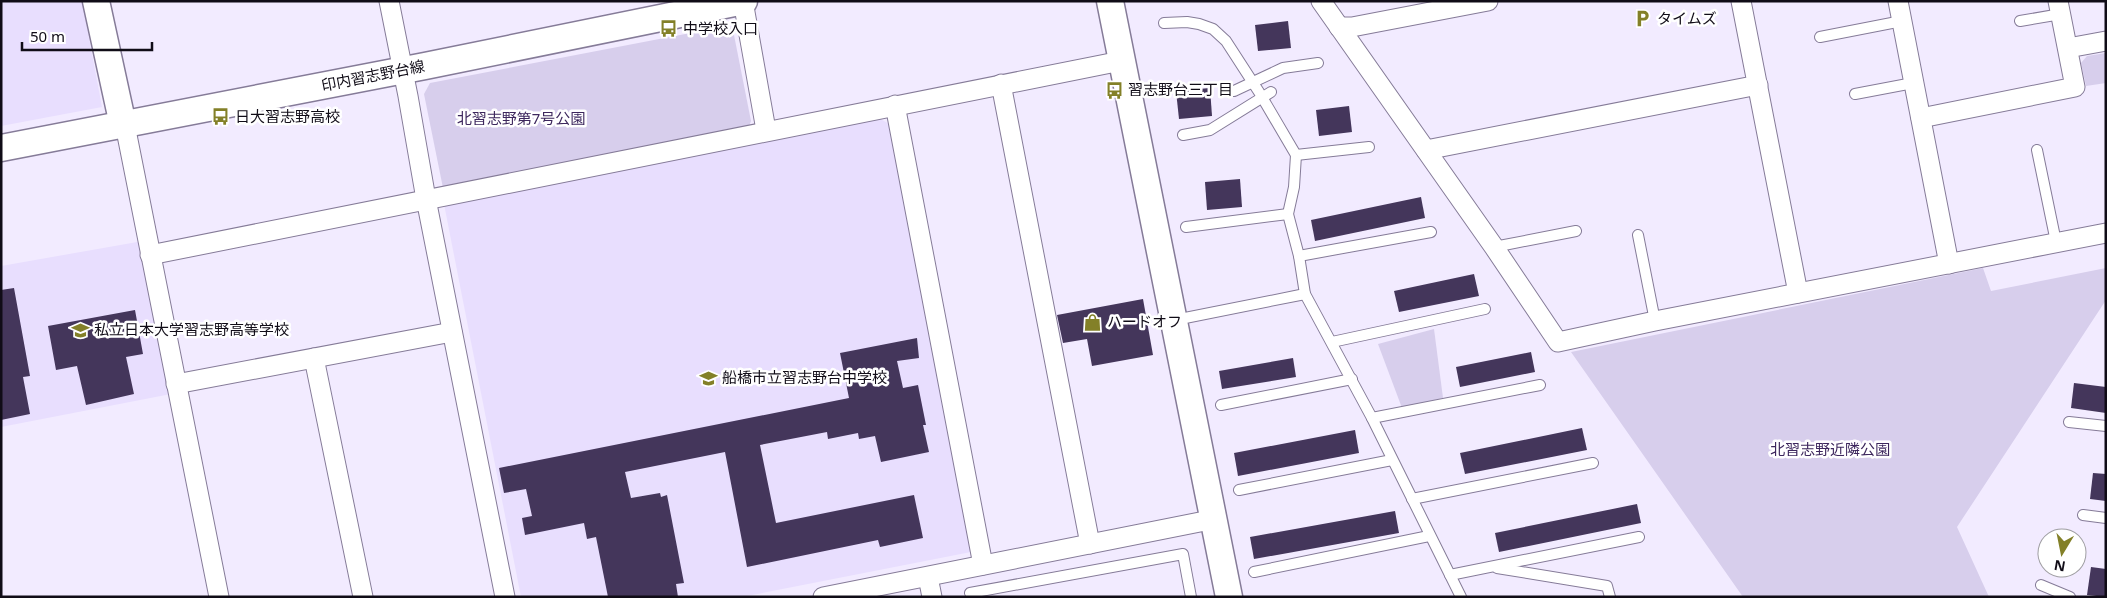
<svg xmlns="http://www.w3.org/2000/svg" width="2107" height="598" font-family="'Noto Sans','Noto Sans JP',sans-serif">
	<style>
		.built { fill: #e8defe }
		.green { fill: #d7ceec }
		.building { fill: #44365b }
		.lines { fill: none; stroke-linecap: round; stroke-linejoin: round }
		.lane-casing { stroke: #857b98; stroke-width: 12 }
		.street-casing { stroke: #857b98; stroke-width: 21 }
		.secondary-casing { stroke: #857b98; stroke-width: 29 }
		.lane { stroke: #fff; stroke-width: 10 }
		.street { stroke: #fff; stroke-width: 19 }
		.secondary { stroke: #fff; stroke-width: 26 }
		.labels { text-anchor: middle; stroke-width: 5; stroke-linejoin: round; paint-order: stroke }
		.poi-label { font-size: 15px; fill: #100c17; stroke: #fff; text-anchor: start }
		.street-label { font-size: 15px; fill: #100c17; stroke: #fff }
		.park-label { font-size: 15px; fill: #3d275d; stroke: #fff }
	</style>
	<rect width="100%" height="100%" fill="#f2ebff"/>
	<g class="built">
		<path d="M1,1H82L102,107L1,126Z"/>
		<path d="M879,118L889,124L971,552L742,597H521L444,204Z"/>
		<path d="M143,241L171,394L1,427V266Z"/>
	</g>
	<g class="green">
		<path d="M727,26L733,30L751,121L748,129L443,188L424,94L430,83Z"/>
		<path d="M2106,53V83L2086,86L2081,63L2087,56Z"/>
		<path d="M1983,268L1991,291L2106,268V300L1957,527L1989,597H1743L1571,352Z"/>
		<path d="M1434,329L1443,398L1402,408L1378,344Z"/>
	</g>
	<g class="building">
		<path d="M1288,21L1291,48L1258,51L1255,25Z"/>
		<path d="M1210,88L1212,116L1179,119L1176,91Z"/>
		<path d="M1349,106L1352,132L1319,136L1316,110Z"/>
		<path d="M1240,179L1242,207L1207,210L1205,182Z"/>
		<path d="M1421,197L1425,218L1315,241L1311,220Z"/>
		<path d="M1474,274L1479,296L1399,312L1394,291Z"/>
		<path d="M14,288L30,376L23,377L30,414L1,420V290Z"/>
		<path d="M1143,299L1153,355L1092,366L1087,339L1063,343L1057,315Z"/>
		<path d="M135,310L143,354L126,357L134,394L86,405L77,366L56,370L48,326Z"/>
		<path d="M917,338L919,358L897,361L903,388L918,385L926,425H923L929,452L881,462L875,436L859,439L858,433L828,439L827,432L760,445L776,523L914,495L923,538L880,547L878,540L747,567L725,452L625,472L631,498L660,493L661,497L667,495L684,583L676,584L678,597H608L596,537L587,539L584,523L525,535L522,518L532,516L526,489L504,493L499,468L849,398L840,353Z"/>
		<path d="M1531,352L1535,372L1460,387L1456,367Z"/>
		<path d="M1293,358L1296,377L1222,389L1219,371Z"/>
		<path d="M2074,383L2106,387V413L2071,408Z"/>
		<path d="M1582,428L1587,450L1465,474L1460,453Z"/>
		<path d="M1355,430L1359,453L1238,476L1234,453Z"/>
		<path d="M2093,473L2106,474V501L2090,499Z"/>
		<path d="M1637,504L1641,523L1499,552L1495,533Z"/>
		<path d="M1395,511L1399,533L1254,559L1250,537Z"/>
		<path d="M2091,567L2106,569V597L2087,595Z"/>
	</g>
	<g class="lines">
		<defs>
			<g id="lane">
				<path d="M2020,21L2061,14"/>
				<path d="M1164,23L1187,22L1199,24L1213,29L1226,41L1259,92L1296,155L1294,187L1288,214L1299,256L1305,294L1372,418L1461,597"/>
				<path d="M1820,37L1902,21"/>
				<path d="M1234,91L1283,68L1318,63"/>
				<path d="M1855,94L1913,83"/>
				<path d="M1183,135L1210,130L1271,92"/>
				<path d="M2037,150L2056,242"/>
				<path d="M1296,155L1369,147"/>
				<path d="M1186,227L1288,214"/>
				<path d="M1638,235L1655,321"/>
				<path d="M1494,247L1576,231"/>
				<path d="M1299,256L1431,232"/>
				<path d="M1175,320L1305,294"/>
				<path d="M1332,342L1485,309"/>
				<path d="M1221,405L1352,379"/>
				<path d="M1372,418L1540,385"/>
				<path d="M2069,422L2106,426"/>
				<path d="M1239,490L1392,460"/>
				<path d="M1412,499L1593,463"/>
				<path d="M2083,515L2106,518"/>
				<path d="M1497,568L1607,586L1610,597"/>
				<path d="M1254,572L1429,536"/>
				<path d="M1450,575L1639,537"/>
				<path d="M2041,585L2070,597"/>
				<path d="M970,593L1183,554L1191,597"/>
			</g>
			<g id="street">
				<path d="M389,1L408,96L426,199L505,597"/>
				<path d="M743,1L766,130"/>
				<path d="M1321,1L1494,247L1558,342L1655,321L2106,233"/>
				<path d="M1741,1L1798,293"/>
				<path d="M1898,1L1949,264"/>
				<path d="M1339,27H1352L1488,1"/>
				<path d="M2068,48L2106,41"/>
				<path d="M1001,84L1090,544"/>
				<path d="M895,105L983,565"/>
				<path d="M1921,118L2075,87L2058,1"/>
				<path d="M123,125L127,135L219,597"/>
				<path d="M1426,150L1758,85"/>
				<path d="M150,255L1121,61"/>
				<path d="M314,358L363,597"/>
				<path d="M176,384L452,332"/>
				<path d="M928,577L932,597"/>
				<path d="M823,597L1215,519"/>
			</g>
			<g id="secondary">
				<path d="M96,1L123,125"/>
				<path d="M1110,1L1229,597"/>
				<path d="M1,148L425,66L744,1"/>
			</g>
		</defs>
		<use href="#lane" class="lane-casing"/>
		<use href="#street" class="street-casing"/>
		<use href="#secondary" class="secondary-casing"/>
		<use href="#lane" class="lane"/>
		<use href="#street" class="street"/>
		<use href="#secondary" class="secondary"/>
	</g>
	<defs>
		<symbol id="parking-bare" viewBox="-9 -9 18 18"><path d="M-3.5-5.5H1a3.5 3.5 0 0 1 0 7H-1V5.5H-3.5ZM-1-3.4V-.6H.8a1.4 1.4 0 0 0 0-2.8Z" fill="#838028" stroke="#fff" stroke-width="2.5" paint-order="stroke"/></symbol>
		<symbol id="bus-bare" viewBox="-9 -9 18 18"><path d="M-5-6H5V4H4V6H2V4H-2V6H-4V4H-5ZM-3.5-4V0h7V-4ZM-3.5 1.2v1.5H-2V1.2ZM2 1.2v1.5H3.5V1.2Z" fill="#838028" stroke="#fff" stroke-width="2.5" paint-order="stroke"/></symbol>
		<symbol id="shop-bare" viewBox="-9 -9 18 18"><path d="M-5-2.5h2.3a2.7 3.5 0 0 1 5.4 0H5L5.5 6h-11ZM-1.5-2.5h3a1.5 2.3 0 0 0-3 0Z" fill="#838028" stroke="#fff" stroke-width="2.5" paint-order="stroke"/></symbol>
		<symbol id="school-bare" viewBox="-9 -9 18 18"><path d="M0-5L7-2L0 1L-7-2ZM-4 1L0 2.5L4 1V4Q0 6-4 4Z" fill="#838028" stroke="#fff" stroke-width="2.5" paint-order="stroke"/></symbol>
	</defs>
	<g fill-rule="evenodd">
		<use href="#parking-bare" x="1630" y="6" width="25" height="25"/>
		<use href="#bus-bare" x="656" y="16" width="25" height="25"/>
		<use href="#bus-bare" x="1102" y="78" width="25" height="25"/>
		<use href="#bus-bare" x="208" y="104" width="25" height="25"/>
		<use href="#shop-bare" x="1080" y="310" width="25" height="25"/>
		<use href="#school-bare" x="68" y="318" width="25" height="25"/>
		<use href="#school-bare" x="696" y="366" width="25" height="25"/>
	</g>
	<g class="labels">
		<g class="poi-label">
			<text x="1657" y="24">タイムズ</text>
			<text x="683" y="34">中学校入口</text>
			<text x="1128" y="95">習志野台三丁目</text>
			<text x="235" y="122">日大習志野高校</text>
			<text x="1107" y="327">ハードオフ</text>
			<text x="94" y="335">私立日本大学習志野高等学校</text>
			<text x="722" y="383">船橋市立習志野台中学校</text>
		</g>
		<g class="street-label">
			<text transform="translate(373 76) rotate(-11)" y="5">印内習志野台線</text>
		</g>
		<g class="park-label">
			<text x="521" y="124">北習志野第7号公園</text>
			<text x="1830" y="455">北習志野近隣公園</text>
		</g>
	</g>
	<rect width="2107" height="598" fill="none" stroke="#100c17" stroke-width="5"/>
	<g transform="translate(2062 553) rotate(190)"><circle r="24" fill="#ffffff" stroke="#9f9ea2"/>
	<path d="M0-4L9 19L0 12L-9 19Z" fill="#838028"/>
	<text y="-8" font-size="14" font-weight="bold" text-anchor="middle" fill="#100c17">N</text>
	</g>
	<path d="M22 42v8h130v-8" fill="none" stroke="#100c17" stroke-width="2.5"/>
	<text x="30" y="42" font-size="15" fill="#100c17" stroke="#ffffff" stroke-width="4" paint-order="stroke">50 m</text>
</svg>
